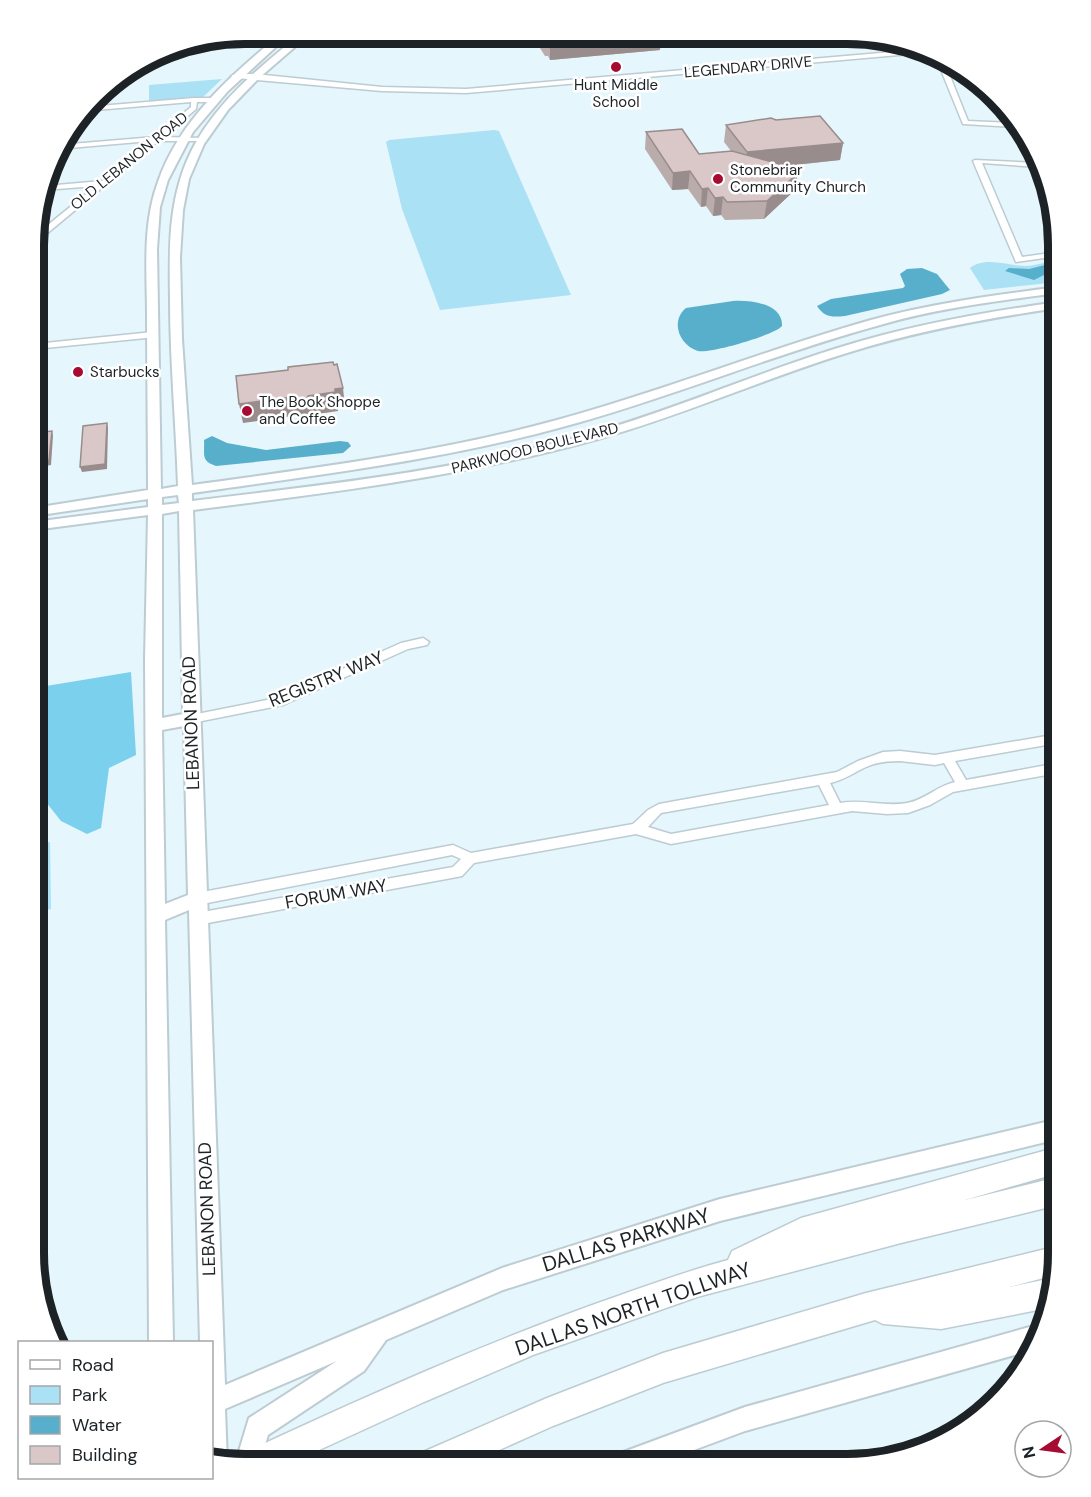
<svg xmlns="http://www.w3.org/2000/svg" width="1091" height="1497" font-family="'DM Sans',sans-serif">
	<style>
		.green { fill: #abe1f5 }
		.forest { fill: #7ad0ed }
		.water { fill: #58afcb }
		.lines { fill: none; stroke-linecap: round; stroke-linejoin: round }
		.minor-casing { stroke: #bcccd2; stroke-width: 3 }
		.tertiary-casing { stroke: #bcccd2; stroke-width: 3 }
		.secondary-casing { stroke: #bcccd2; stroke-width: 4 }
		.motorway-casing { stroke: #bcccd2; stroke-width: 3 }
		.minor { fill: #fff; fill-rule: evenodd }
		.tertiary { fill: #fff; fill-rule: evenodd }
		.secondary { fill: #fff; fill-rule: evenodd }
		.motorway { fill: #fff; fill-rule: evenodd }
		.wall { fill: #bbacac }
		.shaded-wall { fill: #998c8c }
		.building { fill: #dac8c8; stroke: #998c8c; stroke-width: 1.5 }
		.poi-dot { fill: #a60c32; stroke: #fff; stroke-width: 2 }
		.labels { text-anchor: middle; stroke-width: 5; stroke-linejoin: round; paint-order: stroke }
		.far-street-label { font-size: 15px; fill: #1c2225; stroke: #fff }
		.far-poi-label { font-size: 15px; fill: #1c2225; stroke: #fff; text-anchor: start }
		.street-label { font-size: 18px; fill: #1c2225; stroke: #fff }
		.near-street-label { font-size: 21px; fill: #1c2225; stroke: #fff }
		.rim { fill: none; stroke: #1c2225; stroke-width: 8 }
	</style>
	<rect width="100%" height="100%" fill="#e5f6fc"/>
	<g class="green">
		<path d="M222,79L203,97L149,101V85Z"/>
		<path d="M494,130L499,131L571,295L440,310L402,209L386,142L389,140Z"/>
		<path d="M1058,260V282L984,290L970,268C986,256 1008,266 1025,266C1036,266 1047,261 1058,260Z"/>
		<path d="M50,842L51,909L34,913V845Z"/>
	</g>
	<path class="forest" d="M131,672L136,755L109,768L101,828L87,834L61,821L34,787V688Z"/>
	<g class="water">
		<path d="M1049,264L1058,265V268L1034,280L1005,271L1009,268L1029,269Z"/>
		<path d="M922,268L937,274L950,290L942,294L845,316C832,317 825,318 817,306L831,299L903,288L905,286L900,274L907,269Z"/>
		<path d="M733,301C750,300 783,303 782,326C775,335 709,354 698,351C679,345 670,321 686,308Z"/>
		<path d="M212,436L227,443L266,450L340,441L348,442L351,446L343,453L216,466C200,461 205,454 204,440Z"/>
	</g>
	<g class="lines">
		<defs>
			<g id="minor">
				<path d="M272,33H288L306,37L303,39Z"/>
				<path d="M959,67L965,69L948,71L968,121L1012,123L1015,127L963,124L941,70Z"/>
				<path d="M194,98H214L217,100L214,102H197L196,109L163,137L202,138L205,140L204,141H158L44,236L39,248L35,250V240L38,233L96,186L44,190L45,186L102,181L150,141L58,149L59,145L155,137L191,107V102L84,111L87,107Z"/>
				<path d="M975,160L1039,163V167L982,163L1022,257L1058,252V256L1016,262L973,161Z"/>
				<path d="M153,332L156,333V337L35,349V344Z"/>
				<path d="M423,638L429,642L427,645L408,649L283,705L192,723L186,719L192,715L277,698L401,643Z"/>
				<path d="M1058,734V743L955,761L966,780L1058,763V773L953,792L930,805L908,813L887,814L852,811L671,844L636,834L474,863L462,876L457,877L197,925L192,923L190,919L192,915L197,913L453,867L461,859L452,855L197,905L192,903L190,899L192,895L197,893L453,845L471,853L633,824L648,810L659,804L837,772L858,761L883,752L900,751L935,755ZM900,761L935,765L944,763L955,782C937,786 925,800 907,803C885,807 862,799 840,803L830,783C844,780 853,773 866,767C877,762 888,761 900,761ZM819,785L829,805L671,834L648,827L661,813Z"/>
			</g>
			<path id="tertiary" d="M915,50L922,53L466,93L382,91L235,78L231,76L235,74H255L382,87L466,89Z"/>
			<g id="secondary">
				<path d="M282,33H291L228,91L193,132L168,180L160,207L157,249L161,489L178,486C176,424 170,362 170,300C169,246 168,193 195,144C220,99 262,65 302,33H311L259,78L228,110L204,144L189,179L183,210L180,257L182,339L192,485C314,468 437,453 557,420C663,391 765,350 871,320C932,303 995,295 1058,287V293C998,301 938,308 880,325C774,354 672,397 566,426C444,460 317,475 192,493V501C325,485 460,470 589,434C675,410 756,373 841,347C912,325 985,312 1058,302V308C988,318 918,331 850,352C765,378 684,415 598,439C466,476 329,493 193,510L225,1385L502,1268L720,1199L1058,1119V1139L720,1221L503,1290L386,1340L364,1371L268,1435L263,1451L264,1462H240L239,1451L249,1418L337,1361L225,1409L227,1462L212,1460V1342H200L189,910L165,920L173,1342H149L145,659L148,515L34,530V522L148,507V499L34,516V508L148,490C148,433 147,375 147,317C147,272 142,225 158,182C179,120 233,73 282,33ZM178,495L179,503L162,505V497ZM179,511L183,714L162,718V514ZM184,726L188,895L165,904L162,730Z"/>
				<path d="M1033,1326L1037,1328L1029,1351L745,1431L659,1463H615L618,1454L745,1407Z"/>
			</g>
			<g id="motorway">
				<path d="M1058,1147V1173L965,1200L1058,1177V1205L901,1243L697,1297L533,1355L424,1402L293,1462H243L248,1451C369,1395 489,1341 615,1297C652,1284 690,1270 728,1260L732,1251L801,1218Z"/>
				<path d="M1058,1246V1267L1055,1275L1009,1287L1048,1279L1053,1281L1043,1309L941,1329L883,1324L875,1320L663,1383L553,1426L470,1463H418L423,1452L547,1398L663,1353L866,1293Z"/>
			</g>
		</defs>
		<use href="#minor" class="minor-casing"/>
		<use href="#tertiary" class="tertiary-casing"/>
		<use href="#secondary" class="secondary-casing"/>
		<use href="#motorway" class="motorway-casing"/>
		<use href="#minor" class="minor"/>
		<use href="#tertiary" class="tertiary"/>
		<use href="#secondary" class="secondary"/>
		<use href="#motorway" class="motorway"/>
	</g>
	<g class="wall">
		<path d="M419,34H494V40L424,46Z"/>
		<path d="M531,34H658L660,50L550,60L548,56H545Z"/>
		<path d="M726,125L843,143L840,160L786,166L794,168V172L795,190L764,219L725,220L721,215L713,216L706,206L701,207L688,189L672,190L645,149L646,132L699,154L731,151L724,142Z"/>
	</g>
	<g class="shaded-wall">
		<path d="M424,34H494V40L424,46Z"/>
		<path d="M661,38L660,50L550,60V48Z"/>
		<path d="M843,143L840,160L745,170L747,152Z"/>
		<path d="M794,168L793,178L798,173L795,190L764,219L767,201L790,171Z"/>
		<path d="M690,171L688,189L672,190L673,173Z"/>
		<path d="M708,188L706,206L701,207L702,189Z"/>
		<path d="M723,197L721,215L713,216L715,198Z"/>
		<path d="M343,388L345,407L338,408V411L311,415V417L296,419V416L243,423L239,404L308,396L335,389Z"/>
		<path d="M107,423L108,428L107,469L82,472L80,467Z"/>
		<path d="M52,431L53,436L51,465L46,466L45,469L34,471V466Z"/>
	</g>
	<g class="building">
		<path d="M538,34H658L661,38L550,48L548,44H545Z"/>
		<path d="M820,116L843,143L747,152L726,125L771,118L776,120Z"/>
		<path d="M682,129L699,154L732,151L794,168L790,171L798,173L767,201L727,202L723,197L715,198L708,188L702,189L690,171L673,173L646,132Z"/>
		<path d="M333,362L334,365L337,364L343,388L335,389V392L308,396V398L293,400V397L239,404L236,376L288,370V367Z"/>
		<path d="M107,423L105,464L80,467L83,426Z"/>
		<path d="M52,431L49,460L44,461V465L34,466V433Z"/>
	</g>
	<g class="poi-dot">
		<circle cx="616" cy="67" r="6"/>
		<circle cx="718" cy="179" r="6"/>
		<circle cx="78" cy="372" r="6"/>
		<circle cx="247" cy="411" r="6"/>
	</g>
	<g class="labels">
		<g class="far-street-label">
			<text transform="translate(748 67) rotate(-5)" y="5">LEGENDARY DRIVE</text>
			<text transform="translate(129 161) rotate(-39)" y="5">OLD LEBANON ROAD</text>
			<text transform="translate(535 448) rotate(-14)" y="5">PARKWOOD BOULEVARD</text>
		</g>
		<g class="far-poi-label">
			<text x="616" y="90" text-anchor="middle">Hunt Middle<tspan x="616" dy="17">School</tspan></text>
			<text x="730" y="175">Stonebriar<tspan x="730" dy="17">Community Church</tspan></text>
			<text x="90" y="377">Starbucks</text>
			<text x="259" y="407">The Book Shoppe<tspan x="259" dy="17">and Coffee</tspan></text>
		</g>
		<g class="street-label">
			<text transform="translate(326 679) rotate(-22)" y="6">REGISTRY WAY</text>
			<text transform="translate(191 723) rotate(-92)" y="6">LEBANON ROAD</text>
			<text transform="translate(336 894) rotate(-10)" y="6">FORUM WAY</text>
			<text transform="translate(207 1209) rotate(-92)" y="6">LEBANON ROAD</text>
		</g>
		<g class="near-street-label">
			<text transform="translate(626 1240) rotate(-17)" y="7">DALLAS PARKWAY</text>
			<text transform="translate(633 1309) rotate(-19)" y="7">DALLAS NORTH TOLLWAY</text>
		</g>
	</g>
	<path d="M0 0H1091V1497H0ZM245 44H847A201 201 0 0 1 1048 245V1253A201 201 0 0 1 847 1454H245A201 201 0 0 1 44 1253V245A201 201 0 0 1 245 44Z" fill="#fff" fill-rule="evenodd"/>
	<path class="rim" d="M245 44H847A201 201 0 0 1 1048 245V1253A201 201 0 0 1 847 1454H245A201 201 0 0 1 44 1253V245A201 201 0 0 1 245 44Z"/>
	<rect x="18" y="1341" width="195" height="138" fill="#ffffff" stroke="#a4a7a8" stroke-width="1.5"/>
	<rect x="30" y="1360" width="30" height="9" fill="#ffffff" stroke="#a4a7a8" stroke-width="1.5"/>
	<text x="72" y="1371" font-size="18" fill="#1c2225">Road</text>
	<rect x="30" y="1386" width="30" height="18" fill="#abe1f5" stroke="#a4a7a8" stroke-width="1.5"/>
	<text x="72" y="1401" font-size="18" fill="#1c2225">Park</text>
	<rect x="30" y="1416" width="30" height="18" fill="#58afcb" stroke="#a4a7a8" stroke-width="1.5"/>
	<text x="72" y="1431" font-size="18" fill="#1c2225">Water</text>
	<rect x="30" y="1446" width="30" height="18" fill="#dac8c8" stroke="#a4a7a8" stroke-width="1.5"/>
	<text x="72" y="1461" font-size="18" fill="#1c2225">Building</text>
	<g transform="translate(1043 1449) rotate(257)"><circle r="28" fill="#ffffff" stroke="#a4a7a8" stroke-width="1.5"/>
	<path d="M0-4.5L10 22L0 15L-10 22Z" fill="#a60c32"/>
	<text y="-9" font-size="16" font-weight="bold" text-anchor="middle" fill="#1c2225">N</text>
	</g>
</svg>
